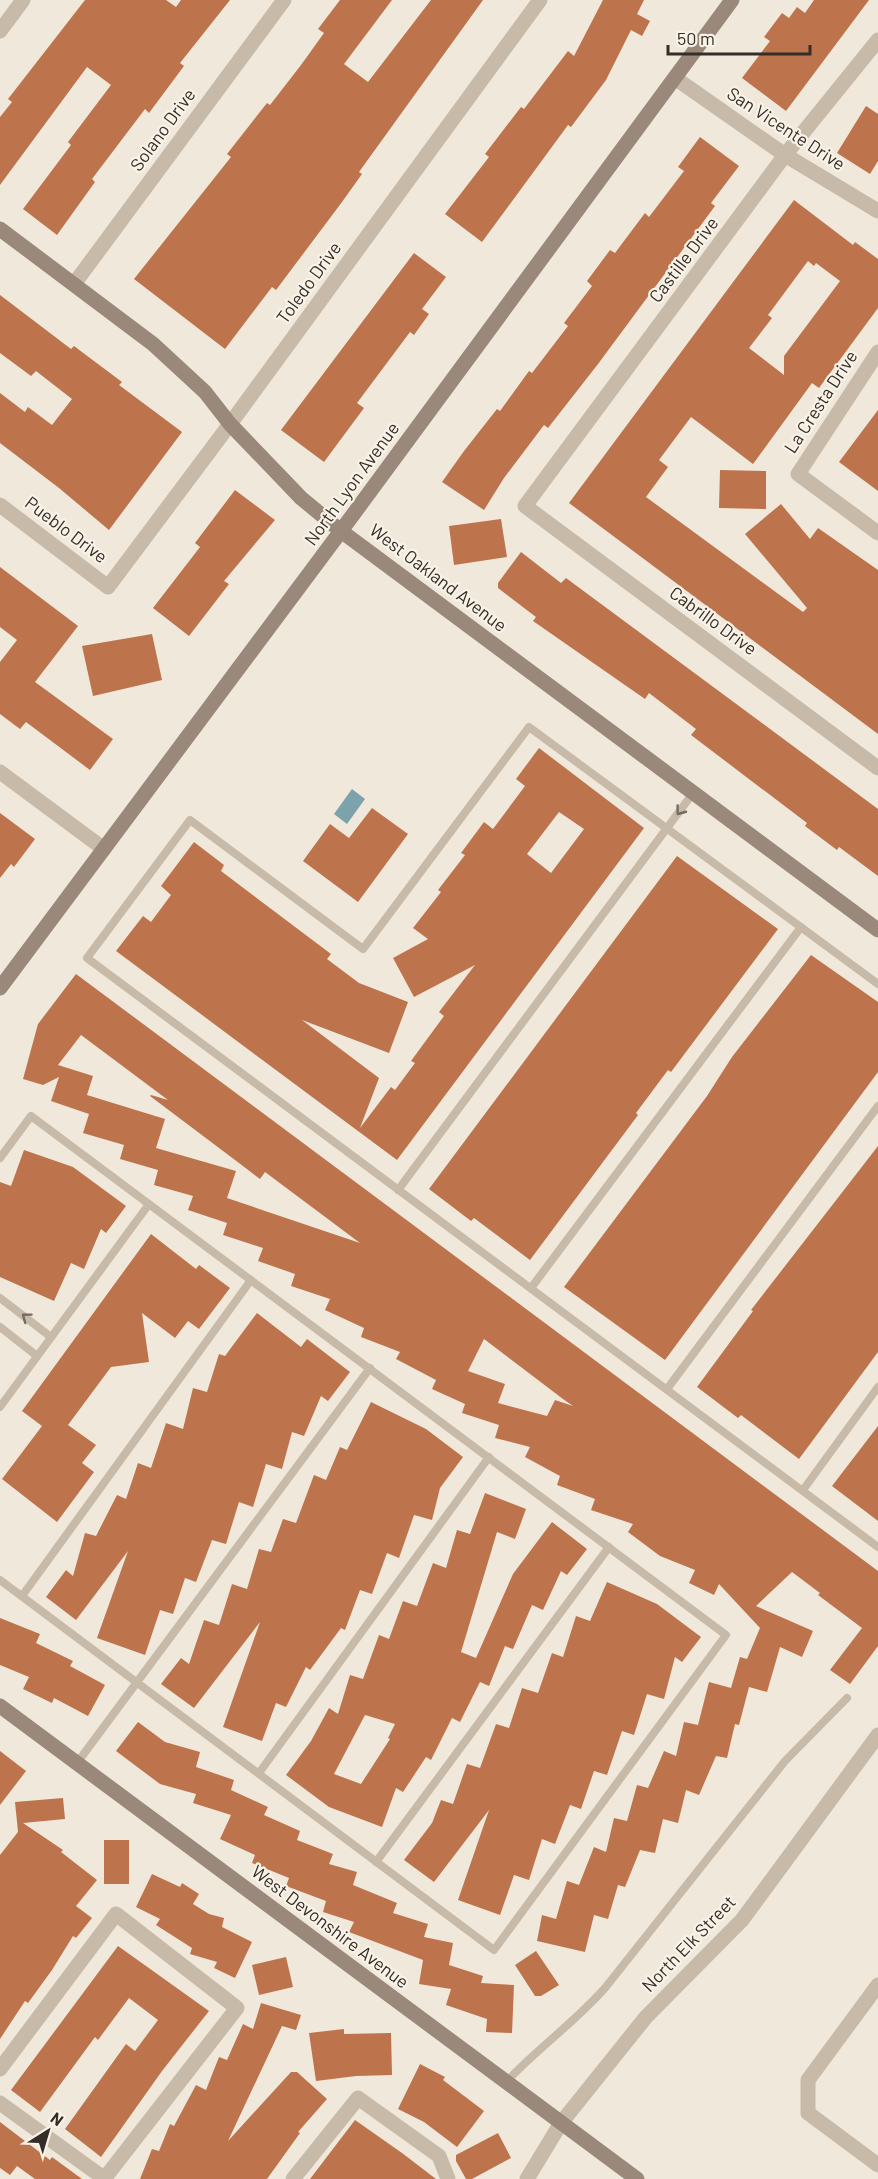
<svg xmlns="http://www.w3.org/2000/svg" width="878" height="2179" font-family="Barlow,sans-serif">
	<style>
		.water { fill: #7ca3ab }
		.building { fill: #bd744c; fill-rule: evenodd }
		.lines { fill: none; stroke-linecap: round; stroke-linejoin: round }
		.lane { stroke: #c7baa8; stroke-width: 8 }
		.street { stroke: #c7baa8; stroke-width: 15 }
		.secondary { stroke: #9a897a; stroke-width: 15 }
		.oneway { stroke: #766c62 }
		.labels { text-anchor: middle; stroke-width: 4.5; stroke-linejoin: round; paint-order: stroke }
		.street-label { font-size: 18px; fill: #342d28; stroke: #f8f2e7 }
	</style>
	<rect width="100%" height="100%" fill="#f0e8db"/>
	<path class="water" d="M352,789L365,799L347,824L334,814Z"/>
	<g class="building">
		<path d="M85,0H166L176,7L181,0H230L180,63L184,66L149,113L145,109L92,179L95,182L57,235L23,209L71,145L68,142L111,85L87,67L0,185V117L12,102L8,99Z"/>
		<path d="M340,0H392L344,64L368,82L431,0H483L359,172L362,174L342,202L276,290L272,287L225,349L134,279L231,157L227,154L267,103L270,105L301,65L324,33L318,29Z"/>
		<path d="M603,0H644L637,14L650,21L642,36L631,30L606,80L571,127L568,125L482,242L445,214L489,157L485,154L521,107L524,109L568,51L574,56Z"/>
		<path d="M814,0H869L786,111L742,78L770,41L764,37L782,13L789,18L797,7L805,13Z"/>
		<path d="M866,106L878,114V161L870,174L837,153Z"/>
		<path d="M700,137L739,166L711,203L715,206L598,364L548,428L544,425L504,478L484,510L442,482L464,451L497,409L500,411L529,371L532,373L568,326L564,323L592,286L587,281L610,250L615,253L645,213L649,217L684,171L678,167Z"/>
		<path d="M794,200L853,245L855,242L878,259V308L819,388L812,383L753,464L691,417L659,460L668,467L646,497L803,612L807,608L745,534L781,504L810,539L818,528L878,570V734L569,503ZM808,261L814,266L816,263L840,281L784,356V375L749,348L772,318L768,315Z"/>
		<path d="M414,253L446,277L422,309L429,314L414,335L410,332L357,403L364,408L324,462L281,430Z"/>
		<path d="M0,295L71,349L74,346L122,382L119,385L182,432L109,530L59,488L0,443V393L25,412L28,407L52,425L72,399L36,371L31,376L0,353Z"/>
		<path d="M878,410V491L839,462Z"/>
		<path d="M720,470L766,471V509L719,508Z"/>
		<path d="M235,490L275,520L224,581L229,584L189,636L153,608L200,547L195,543Z"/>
		<path d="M501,519L507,557L454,565L449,526Z"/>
		<path d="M521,552L561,583L566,578L878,809V876L839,847L837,850L805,826L807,823L691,735L696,729L649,693L645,699L533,621L536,617L498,588V583Z"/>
		<path d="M0,567L78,626L35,682L113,739L90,770L26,722L20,729L0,714V662L17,640L0,627Z"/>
		<path d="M152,634L162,680L93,696L82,646Z"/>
		<path d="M539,748L644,828L397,1160L116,951L143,916L151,922L171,895L161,886L194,842L224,865L221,871L331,954L327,959L359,983L408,1002L389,1053L302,1020L379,1078L360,1128L391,1087L395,1090L415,1063L411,1061L444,1016L439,1012L475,965L414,997L393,958L428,939L413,928L441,892L438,890L465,855L461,853L484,822L493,829L525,786L516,779ZM559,812L584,829L551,873L527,854Z"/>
		<path d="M372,808L408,834L358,902L303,861L330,824L349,838Z"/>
		<path d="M0,813L35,839L14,867L11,864L0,878Z"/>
		<path d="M677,856L778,929L671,1072L668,1070L636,1113L638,1115L530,1260L474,1218L471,1221L429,1189Z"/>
		<path d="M811,955L878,1002V1072L665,1360L564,1287L707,1096L732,1057Z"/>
		<path d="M76,974L878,1571V1646L850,1684L830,1670L862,1628L818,1595L820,1593L792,1572L756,1606L813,1631L802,1657L780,1647L767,1692L749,1687L739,1725L735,1724L727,1758L716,1756L699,1795L686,1790L678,1823L663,1819L655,1853L640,1850L625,1887L618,1885L608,1919L594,1915L585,1952L537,1941L542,1915L556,1919L567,1881L579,1885L594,1847L606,1852L614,1818L627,1821L637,1785L648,1788L664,1751L676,1756L684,1722L698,1725L709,1682L731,1688L740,1657L747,1659L760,1628L719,1584L714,1595L689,1583L695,1570L660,1556L628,1532L633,1524L591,1510L595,1499L557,1485L560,1476L525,1457L530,1447L495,1438L499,1425L462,1413L465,1404L432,1389L436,1380L396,1359L400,1352L361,1337L364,1328L325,1310L330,1299L291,1286L295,1274L258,1261L263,1248L223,1235L227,1223L188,1210L193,1196L154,1185L158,1170L120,1159L124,1145L83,1133L89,1114L51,1101L59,1077L43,1085L23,1079L38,1024ZM81,1035L168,1100L151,1095L150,1096L239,1163L260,1179L265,1172L360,1243L227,1198L236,1171L156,1148L165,1119L87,1095L93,1076L58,1065ZM484,1339L563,1399L573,1406L555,1400L547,1416L498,1403L505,1384L468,1371Z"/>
		<path d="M878,1146V1352L799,1459L741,1415L738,1418L697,1387L753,1311L751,1310Z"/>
		<path d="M24,1150L73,1167L126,1206L106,1233L101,1229L84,1269L71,1263L54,1301L0,1277V1182L11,1186Z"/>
		<path d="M151,1234L196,1269L199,1265L230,1288L199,1329L188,1321L175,1338L142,1313L149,1362L111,1367L68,1425L96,1445L82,1463L94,1472L57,1522L2,1479L42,1426L22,1411Z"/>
		<path d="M257,1313L301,1347L307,1339L350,1372L328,1401L321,1396L304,1436L292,1432L282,1469L266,1464L253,1507L239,1502L226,1544L212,1540L196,1582L185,1578L173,1614L160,1610L145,1655L97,1638L128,1551L76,1620L46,1597L66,1570L73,1576L85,1533L96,1536L117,1495L126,1499L138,1463L151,1468L166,1423L183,1429L193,1388L207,1392L219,1354L225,1356Z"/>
		<path d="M371,1402L426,1429L463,1457L440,1488L432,1520L414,1515L399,1558L387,1553L372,1594L360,1590L345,1630L341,1628L310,1670L306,1667L286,1707L276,1703L262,1741L223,1727L260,1622L194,1708L161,1684L181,1658L189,1664L204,1620L219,1625L232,1584L247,1589L259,1549L271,1552L283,1519L296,1523L314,1475L326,1480L340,1447L347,1450Z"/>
		<path d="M878,1426V1521L832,1486Z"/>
		<path d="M485,1493L526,1509L515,1539L497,1532L461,1652L476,1658L513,1574L552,1522L587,1549L567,1575L561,1571L543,1610L532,1605L513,1649L505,1646L489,1686L480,1682L460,1722L452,1718L431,1760L426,1757L403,1792L396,1788L382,1827L329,1807L286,1775L311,1741L329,1708L338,1714L350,1675L363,1679L379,1635L389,1639L403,1601L417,1606L433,1563L446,1568L457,1530L470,1534ZM365,1715L395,1724L388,1738L390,1739L361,1784L334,1774Z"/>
		<path d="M607,1582L657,1604L701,1637L682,1662L675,1657L664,1699L647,1694L634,1735L622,1731L607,1775L594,1771L581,1809L570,1805L555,1844L542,1839L529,1880L514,1875L500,1915L458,1900L489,1810L434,1882L404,1860L432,1823L441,1800L453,1804L467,1764L480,1768L496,1724L509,1728L522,1688L538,1693L552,1653L563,1657L576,1616L590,1621Z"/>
		<path d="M0,1618L40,1634L36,1643L73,1661L70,1666L105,1685L88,1716L54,1698L52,1703L23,1689L29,1677L0,1665Z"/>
		<path d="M138,1722L165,1742L200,1752L196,1767L234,1780L231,1790L268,1807L264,1815L300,1831L297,1840L333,1854L329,1864L357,1872L353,1885L397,1903L393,1913L428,1924L424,1937L453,1943L449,1965L483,1976L481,1983L514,1985L512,2033L486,2032L487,2019L446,2005L451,1989L419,1984L423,1960L349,1932L354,1922L323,1912L326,1901L286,1886L289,1878L252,1863L255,1855L220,1839L231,1815L193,1803L196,1794L160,1784L116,1751Z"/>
		<path d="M0,1751L26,1771L0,1805Z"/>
		<path d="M63,1798L65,1819L23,1823L63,1850L61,1852L97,1880L76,1906L92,1918L76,1938L73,1936L52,1970L28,2003L25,2001L0,2039V1855L18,1832L15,1802Z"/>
		<rect x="104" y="1840" width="25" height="44"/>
		<path d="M152,1874L180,1887L182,1883L199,1894L193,1904L209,1914L224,1918L222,1927L252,1942L235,1978L214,1968L217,1962L190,1954L192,1948L156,1925L160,1919L136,1907Z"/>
		<path d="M118,1946L209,2011L162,2071L101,2157L65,2129L126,2044L135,2051L158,2020L129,1998L98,2040L95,2037L40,2112L11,2090Z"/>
		<path d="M536,1951L559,1985L541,1996H535L515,1965Z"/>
		<path d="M286,1957L293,1987L259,1995L252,1965Z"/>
		<path d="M261,2003L301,2015L296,2030L282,2026L228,2141L291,2072H297L327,2099L298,2132L300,2133L267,2179H140L152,2149L159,2151L170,2124L174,2126L196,2085L206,2090L219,2057L227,2060L243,2024L253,2029Z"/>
		<path d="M344,2029V2034L391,2033L392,2075L356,2076L316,2081L309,2033Z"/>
		<path d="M420,2064L445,2077L443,2080L484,2111L457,2147L424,2122L398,2109Z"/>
		<path d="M355,2120L402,2153L436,2179H310Z"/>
		<path d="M0,2122L50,2160L52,2157L82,2179H35L17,2166L10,2175L0,2168Z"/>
		<path d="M498,2133L511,2158L472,2179H466L456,2161V2155Z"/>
	</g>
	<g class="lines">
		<g class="lane">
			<path d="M878,984L529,727L363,949L190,820L87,958L878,1547"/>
			<path d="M0,1158L31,1116L726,1635L494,1950L0,1580"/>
			<path d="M398,1190L693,793"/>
			<path d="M531,1288L801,927"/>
			<path d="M0,1298L51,1337"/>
			<path d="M0,1327L37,1356"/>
			<path d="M667,1389L878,1106"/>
			<path d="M0,1407L149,1204"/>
			<path d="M803,1490L878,1387"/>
			<path d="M22,1596L251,1280"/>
			<path d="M77,1763L370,1368"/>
			<path d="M259,1773L489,1457"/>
			<path d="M376,1862L609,1547"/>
			<path d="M506,2082C538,2048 575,2022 605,1988L785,1761L847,1698"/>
		</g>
		<g class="street">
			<path d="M0,31L23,0"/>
			<path d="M878,40L785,155L525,506L878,768"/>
			<path d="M675,78L785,155L878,211"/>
			<path d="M74,284L284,0"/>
			<path d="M878,352L798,474L878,533"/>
			<path d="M0,505L108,587L230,424L540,0"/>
			<path d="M0,772L104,849"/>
			<path d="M878,1985L808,2080V2113L878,2165"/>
			<path d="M0,2069L116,1914L237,2008L104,2179"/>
			<path d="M0,2103L105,2179"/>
			<path d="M293,2179L358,2098L439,2156L448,2179"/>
			<path d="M527,2179L561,2123L646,2017L742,1920L878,1735"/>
		</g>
		<g class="secondary">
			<path d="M0,229L153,344L205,392L230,424L301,498L341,531L878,930"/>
			<path d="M0,988L341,531L732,0"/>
			<path d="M0,1706L637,2179"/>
		</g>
	</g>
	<defs><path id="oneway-chevron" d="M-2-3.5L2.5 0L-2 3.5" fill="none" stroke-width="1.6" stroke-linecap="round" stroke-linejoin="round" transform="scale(1.5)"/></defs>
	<g class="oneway">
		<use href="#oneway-chevron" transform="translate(680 811) rotate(127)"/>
		<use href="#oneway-chevron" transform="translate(26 1317) rotate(-143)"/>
	</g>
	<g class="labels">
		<g class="street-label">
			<text transform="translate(786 129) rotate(33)" y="6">San Vicente Drive</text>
			<text transform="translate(163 130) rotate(-54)" y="6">Solano Drive</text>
			<text transform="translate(684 260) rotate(-53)" y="6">Castille Drive</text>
			<text transform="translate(309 283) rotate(-54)" y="6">Toledo Drive</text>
			<text transform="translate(821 402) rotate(-57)" y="6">La Cresta Drive</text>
			<text transform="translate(352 484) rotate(-54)" y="6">North Lyon Avenue</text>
			<text transform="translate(66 530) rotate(37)" y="6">Pueblo Drive</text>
			<text transform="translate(438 578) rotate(37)" y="6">West Oakland Avenue</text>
			<text transform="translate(713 621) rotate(36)" y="6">Cabrillo Drive</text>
			<text transform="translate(330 1927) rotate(37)" y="6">West Devonshire Avenue</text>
			<text transform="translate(689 1944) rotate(-46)" y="6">North Elk Street</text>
		</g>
	</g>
	<g transform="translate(48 2131) rotate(37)" stroke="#f8f2e7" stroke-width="4.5" paint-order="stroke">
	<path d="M0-4.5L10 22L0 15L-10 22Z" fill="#342d28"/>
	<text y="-9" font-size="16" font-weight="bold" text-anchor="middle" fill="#342d28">N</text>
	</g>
	<path d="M668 45v9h142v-9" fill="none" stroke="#342d28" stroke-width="3"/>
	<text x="677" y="45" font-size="18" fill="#342d28" stroke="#f8f2e7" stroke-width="4.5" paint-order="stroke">50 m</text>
</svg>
